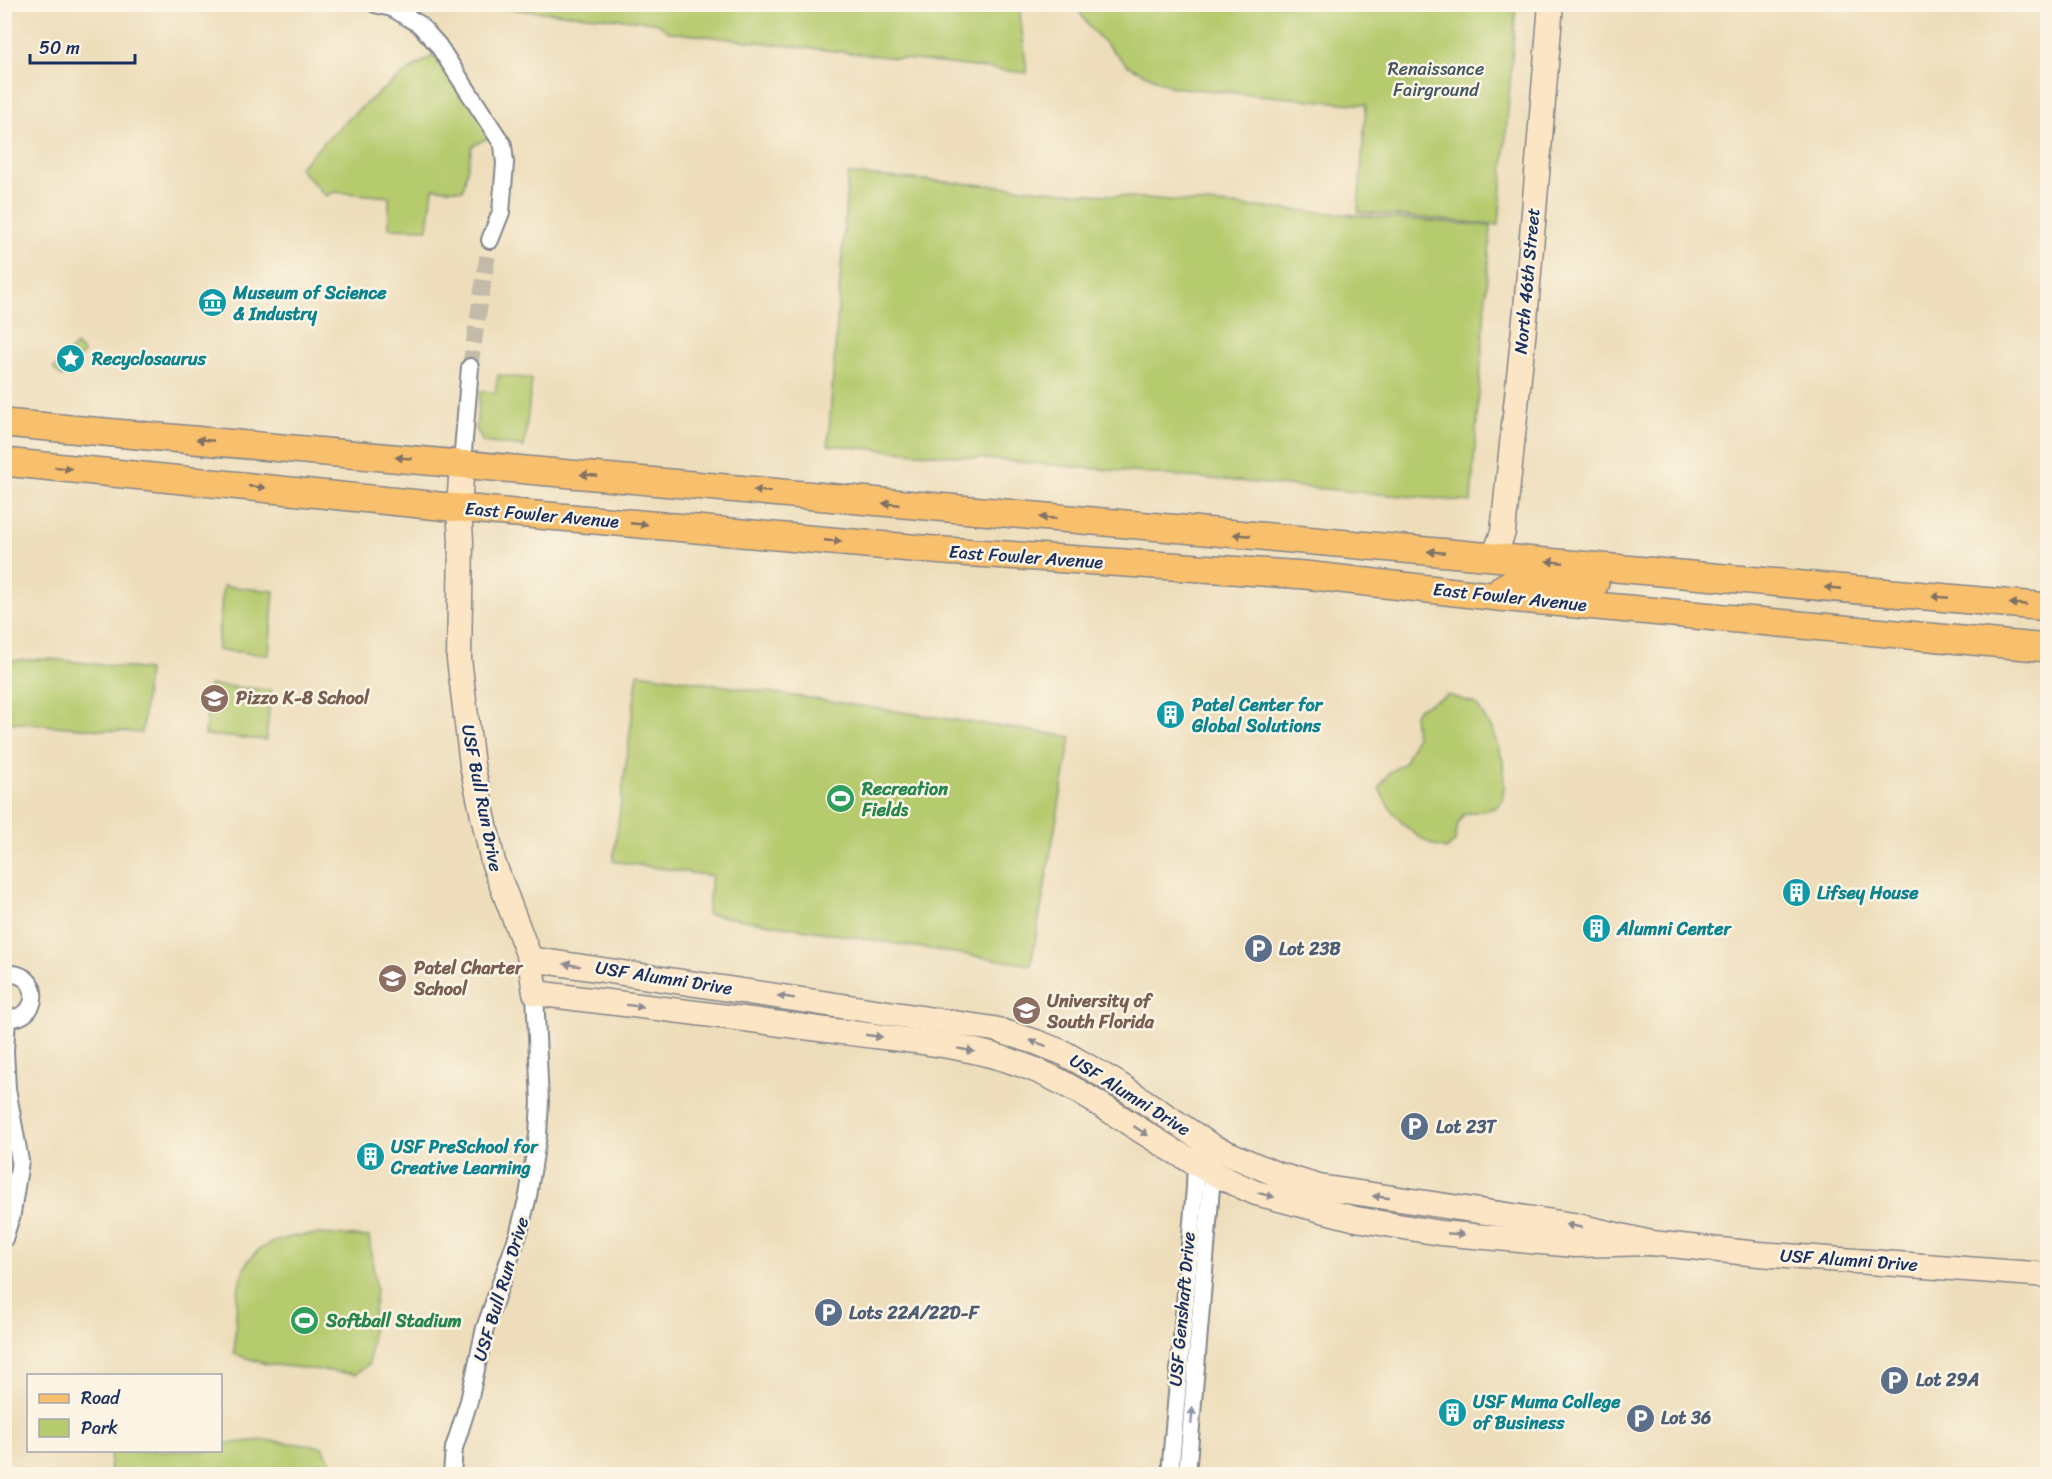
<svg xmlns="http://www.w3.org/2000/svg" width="2052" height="1479" font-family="Sriracha,sans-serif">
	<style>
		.green { fill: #b6ca6e; stroke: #687c66; stroke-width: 1.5 }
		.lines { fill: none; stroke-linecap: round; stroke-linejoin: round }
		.street-tunnel { stroke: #c3baa8; stroke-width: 16; stroke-dasharray: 16 8; stroke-linecap: butt }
		.street-casing { stroke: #84868c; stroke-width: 20 }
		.secondary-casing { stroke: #84868c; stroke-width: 27 }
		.primary-casing { stroke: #84868c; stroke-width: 30 }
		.street { stroke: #fff; stroke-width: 16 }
		.secondary { stroke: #fce5c4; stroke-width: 24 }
		.primary { stroke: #f8bf6c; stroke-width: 27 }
		.oneway { fill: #7e7064 }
		.oneway2 { fill: #8c8a91 }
		.oneway3 { fill: #8d97ae }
		.labels { text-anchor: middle; stroke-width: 5; stroke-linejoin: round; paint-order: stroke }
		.park-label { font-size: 18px; fill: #425662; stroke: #fcf5e5 }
		.street-label { font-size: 18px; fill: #1b2f5e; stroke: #fcf5e5 }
		.culture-label { font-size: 18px; font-weight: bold; fill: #0d838f; stroke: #fcf5e5; text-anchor: start }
		.education-label { font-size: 18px; font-weight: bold; fill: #785e54; stroke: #fcf5e5; text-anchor: start }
		.leisure-label { font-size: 18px; font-weight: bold; fill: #27864d; stroke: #fcf5e5; text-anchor: start }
		.service-label { font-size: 18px; font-weight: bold; fill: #4e5e75; stroke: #fcf5e5; text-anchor: start }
	</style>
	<rect width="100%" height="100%" fill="#fcf5e5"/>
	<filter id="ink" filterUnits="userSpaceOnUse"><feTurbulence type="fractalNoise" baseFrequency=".0167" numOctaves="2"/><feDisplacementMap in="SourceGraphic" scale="12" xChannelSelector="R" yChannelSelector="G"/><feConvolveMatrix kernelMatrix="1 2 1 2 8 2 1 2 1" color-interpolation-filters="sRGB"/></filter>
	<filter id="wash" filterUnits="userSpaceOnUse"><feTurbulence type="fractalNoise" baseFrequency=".008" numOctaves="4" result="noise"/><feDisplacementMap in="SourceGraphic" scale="24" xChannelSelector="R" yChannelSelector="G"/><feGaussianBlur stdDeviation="1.35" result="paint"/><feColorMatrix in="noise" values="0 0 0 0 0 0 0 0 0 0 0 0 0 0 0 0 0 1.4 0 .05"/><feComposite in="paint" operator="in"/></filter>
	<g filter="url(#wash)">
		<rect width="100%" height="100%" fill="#edddba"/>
		<g class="green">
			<path d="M464,5H1019L1027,73L669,32L655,22Z"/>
			<path d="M1075,5H1516L1499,225L1358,212L1366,105L1172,87L1128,66L1090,28Z"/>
			<path d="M434,55L493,135L472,146L463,190L433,188L428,229L389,228V197L334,192L326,196L299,168C339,126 383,84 434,55Z"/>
			<path d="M848,174L1491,226L1471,502L828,445Z"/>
			<path d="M76,345L84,353L62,377L53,369Z"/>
			<path d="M498,375L532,379L524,447L483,442L476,428L480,391L495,393Z"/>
			<path d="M223,586L274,591L269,655L217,650Z"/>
			<path d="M49,659L148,670L142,733L6,722L5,661Z"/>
			<path d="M638,673L1071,737L1031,965L707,914L712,876L613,861Z"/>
			<path d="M209,685L271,690L266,740L205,735Z"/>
			<path d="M1448,695L1476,704L1492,729L1503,761L1504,786L1502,801L1495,808L1464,814L1458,824L1455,841L1446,849C1416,842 1390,815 1379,788L1389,773L1405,762L1416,737L1414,714L1419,708Z"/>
			<path d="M319,1234L369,1237L376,1289L369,1364L356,1374L266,1364L234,1354C239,1282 228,1238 319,1234Z"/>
			<path d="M264,1440L323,1447L330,1461L332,1474H109L111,1451L220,1450L221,1444Z"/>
		</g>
	</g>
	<g filter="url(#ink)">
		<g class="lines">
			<path class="street-tunnel" d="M470,367L490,240"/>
			<defs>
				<g id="street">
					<path d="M375,4L392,8L419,24L438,45L503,145L505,163L501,212L490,240"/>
					<path d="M462,463L470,367"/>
					<path d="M4,974C45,969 41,1025 4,1017"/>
					<path d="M4,1239L12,1213L20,1161L7,1089L5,1051L7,1018"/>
					<path d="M452,1474L454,1448L469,1401L485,1328L519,1232L528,1196L538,1135L540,1102L535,993"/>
					<path d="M1170,1474L1195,1188L1196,1155"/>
					<path d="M1187,1474L1213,1164"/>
				</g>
				<g id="secondary">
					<path d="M462,463L459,508L461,541L459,659L472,765L493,862L530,959L535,993C638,1006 740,1018 842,1032C903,1040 968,1044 1025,1066C1069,1082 1109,1111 1148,1135C1182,1157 1218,1177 1256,1193L1356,1219L1440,1233L1575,1245L1651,1243"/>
					<path d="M1494,557L1503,532L1526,309L1551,4"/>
					<path d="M530,959L994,1029L1036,1042L1064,1053L1118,1084L1213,1147L1276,1174L1319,1187L1573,1225L1651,1243L1759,1254L2048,1275"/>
				</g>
				<g id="primary">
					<path d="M4,423L2048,607"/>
					<path d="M4,462L459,508L945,551L1305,575L1499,597L2048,648"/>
					<path d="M1499,597L1503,588L1516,581L1595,583"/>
				</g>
			</defs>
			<use href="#street" class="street-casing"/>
			<use href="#secondary" class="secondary-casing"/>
			<use href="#primary" class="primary-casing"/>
			<use href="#street" class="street"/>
			<use href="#secondary" class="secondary"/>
			<use href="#primary" class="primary"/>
		</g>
		<defs><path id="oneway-solid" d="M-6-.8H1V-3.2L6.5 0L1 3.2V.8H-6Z" transform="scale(1.5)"/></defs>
		<g class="oneway">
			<use href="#oneway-solid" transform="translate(205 440) rotate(-175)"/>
			<use href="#oneway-solid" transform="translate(404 458) rotate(-175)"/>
			<use href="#oneway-solid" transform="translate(63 468) rotate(6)"/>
			<use href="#oneway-solid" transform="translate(589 475) rotate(-175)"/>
			<use href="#oneway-solid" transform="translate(257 487) rotate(6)"/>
			<use href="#oneway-solid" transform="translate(762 491) rotate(-175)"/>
			<use href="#oneway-solid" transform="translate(891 504) rotate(-175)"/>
			<use href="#oneway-solid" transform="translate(1048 518) rotate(-175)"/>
			<use href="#oneway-solid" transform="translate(639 524) rotate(5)"/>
			<use href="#oneway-solid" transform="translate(1242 535) rotate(-175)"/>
			<use href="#oneway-solid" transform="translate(833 541) rotate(5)"/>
			<use href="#oneway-solid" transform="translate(1436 552) rotate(-175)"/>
			<use href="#oneway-solid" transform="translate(1555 562) rotate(-175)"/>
			<use href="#oneway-solid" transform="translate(1833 588) rotate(-175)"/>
			<use href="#oneway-solid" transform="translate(1940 597) rotate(-175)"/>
			<use href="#oneway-solid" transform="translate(2018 604) rotate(-175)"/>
		</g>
		<g class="oneway2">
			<use href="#oneway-solid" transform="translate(572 965) rotate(-171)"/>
			<use href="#oneway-solid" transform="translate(786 997) rotate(-171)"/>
			<use href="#oneway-solid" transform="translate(635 1006) rotate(7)"/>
			<use href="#oneway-solid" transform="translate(874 1036) rotate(8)"/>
			<use href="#oneway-solid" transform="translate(1038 1043) rotate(-160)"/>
			<use href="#oneway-solid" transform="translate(966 1050) rotate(10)"/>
			<use href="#oneway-solid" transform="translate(1141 1131) rotate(33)"/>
			<use href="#oneway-solid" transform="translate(1266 1195) rotate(15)"/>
			<use href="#oneway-solid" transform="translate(1381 1197) rotate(-172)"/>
			<use href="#oneway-solid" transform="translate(1574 1226) rotate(-169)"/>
			<use href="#oneway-solid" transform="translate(1456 1234) rotate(5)"/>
		</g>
		<use class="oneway3" href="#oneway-solid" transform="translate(1192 1416) rotate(-85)"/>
	</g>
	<defs>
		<symbol id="museum-disc" viewBox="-11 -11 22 22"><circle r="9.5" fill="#0f9aa8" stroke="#fcf5e5"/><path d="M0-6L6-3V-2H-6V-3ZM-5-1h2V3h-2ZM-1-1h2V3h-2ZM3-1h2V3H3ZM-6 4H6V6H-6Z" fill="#fff"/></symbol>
		<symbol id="sight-disc" viewBox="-11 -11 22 22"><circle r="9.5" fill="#0f9aa8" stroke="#fcf5e5"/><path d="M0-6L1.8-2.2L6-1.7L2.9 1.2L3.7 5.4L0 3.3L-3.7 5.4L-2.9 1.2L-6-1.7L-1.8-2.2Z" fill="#fff"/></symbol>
		<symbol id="school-disc" viewBox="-11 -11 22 22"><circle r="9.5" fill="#8d6e63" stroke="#fcf5e5"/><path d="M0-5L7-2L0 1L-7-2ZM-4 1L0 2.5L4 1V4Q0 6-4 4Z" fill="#fff"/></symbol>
		<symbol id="building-disc" viewBox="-11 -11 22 22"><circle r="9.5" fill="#0f9aa8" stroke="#fcf5e5"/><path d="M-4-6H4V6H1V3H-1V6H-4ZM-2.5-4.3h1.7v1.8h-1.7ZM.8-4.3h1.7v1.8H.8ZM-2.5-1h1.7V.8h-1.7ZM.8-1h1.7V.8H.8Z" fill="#fff"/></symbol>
		<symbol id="stadium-disc" viewBox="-11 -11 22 22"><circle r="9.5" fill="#2e9e5b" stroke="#fcf5e5"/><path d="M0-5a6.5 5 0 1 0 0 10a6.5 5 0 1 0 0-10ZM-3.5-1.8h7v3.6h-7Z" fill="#fff"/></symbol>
		<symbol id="parking-disc" viewBox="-11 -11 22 22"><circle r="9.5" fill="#5c6f8a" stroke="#fcf5e5"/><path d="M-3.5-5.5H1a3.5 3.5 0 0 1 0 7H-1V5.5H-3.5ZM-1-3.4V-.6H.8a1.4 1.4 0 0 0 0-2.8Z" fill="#fff"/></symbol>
		<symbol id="university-disc" viewBox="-11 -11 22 22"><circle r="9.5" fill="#8d6e63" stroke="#fcf5e5"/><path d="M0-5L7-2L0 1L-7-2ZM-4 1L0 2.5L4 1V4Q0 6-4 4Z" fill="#fff"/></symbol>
	</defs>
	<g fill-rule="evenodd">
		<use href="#museum-disc" x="196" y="286" width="33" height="33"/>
		<use href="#sight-disc" x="54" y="342" width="33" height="33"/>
		<use href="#school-disc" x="198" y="682" width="33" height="33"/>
		<use href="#building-disc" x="1154" y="698" width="33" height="33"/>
		<use href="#stadium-disc" x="824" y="782" width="33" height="33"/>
		<use href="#building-disc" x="1780" y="876" width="33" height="33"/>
		<use href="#building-disc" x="1580" y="912" width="33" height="33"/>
		<use href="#parking-disc" x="1242" y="932" width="33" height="33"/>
		<use href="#school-disc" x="376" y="962" width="33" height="33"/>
		<use href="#university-disc" x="1010" y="994" width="33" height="33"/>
		<use href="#parking-disc" x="1398" y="1110" width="33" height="33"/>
		<use href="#building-disc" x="354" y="1140" width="33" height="33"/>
		<use href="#parking-disc" x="812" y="1296" width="33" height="33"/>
		<use href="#stadium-disc" x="288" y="1304" width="33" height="33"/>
		<use href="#parking-disc" x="1878" y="1364" width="33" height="33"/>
		<use href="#building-disc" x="1436" y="1396" width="33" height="33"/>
		<use href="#parking-disc" x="1624" y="1402" width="33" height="33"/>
	</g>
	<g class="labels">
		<g class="park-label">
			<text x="1436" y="75">Renaissance<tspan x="1436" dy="21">Fairground</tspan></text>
		</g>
		<g class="street-label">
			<text transform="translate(1527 281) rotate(-85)" y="6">North 46th Street</text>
			<text transform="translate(542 515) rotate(5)" y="6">East Fowler Avenue</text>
			<text transform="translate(1026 557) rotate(4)" y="6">East Fowler Avenue</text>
			<text transform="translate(1510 597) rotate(6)" y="6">East Fowler Avenue</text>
			<text transform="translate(482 798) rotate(79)" y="6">USF Bull Run Drive</text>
			<text transform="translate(664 978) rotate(9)" y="6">USF Alumni Drive</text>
			<text transform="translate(1130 1095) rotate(32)" y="6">USF Alumni Drive</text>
			<text transform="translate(1849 1260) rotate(4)" y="6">USF Alumni Drive</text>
			<text transform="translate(501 1289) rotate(-73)" y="6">USF Bull Run Drive</text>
			<text transform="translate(1182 1309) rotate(-85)" y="6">USF Genshaft Drive</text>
		</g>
		<g class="culture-label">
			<text x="233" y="299">Museum of Science<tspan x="233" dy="21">&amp; Industry</tspan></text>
			<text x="92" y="365">Recyclosaurus</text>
			<text x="1192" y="711">Patel Center for<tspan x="1192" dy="21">Global Solutions</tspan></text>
			<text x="1817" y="899">Lifsey House</text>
			<text x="1617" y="935">Alumni Center</text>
			<text x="391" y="1153">USF PreSchool for<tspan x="391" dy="21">Creative Learning</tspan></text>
			<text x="1473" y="1408">USF Muma College<tspan x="1473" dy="21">of Business</tspan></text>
		</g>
		<g class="education-label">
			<text x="236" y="704">Pizzo K-8 School</text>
			<text x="414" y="974">Patel Charter<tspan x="414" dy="21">School</tspan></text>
			<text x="1047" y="1007">University of<tspan x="1047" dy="21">South Florida</tspan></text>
		</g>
		<g class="leisure-label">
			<text x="862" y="795">Recreation<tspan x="862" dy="21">Fields</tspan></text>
			<text x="326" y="1327">Softball Stadium</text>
		</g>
		<g class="service-label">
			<text x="1279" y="955">Lot 23B</text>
			<text x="1436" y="1133">Lot 23T</text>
			<text x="849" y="1319">Lots 22A/22D-F</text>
			<text x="1916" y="1386">Lot 29A</text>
			<text x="1661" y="1424">Lot 36</text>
		</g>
	</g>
	<rect width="2052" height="1479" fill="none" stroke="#fcf5e5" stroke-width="24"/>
	<rect x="27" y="1374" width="195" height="78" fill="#fcf5e5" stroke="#a2a6af" stroke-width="1.5"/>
	<rect x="39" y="1394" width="30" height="9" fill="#f8bf6c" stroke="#a2a6af" stroke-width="1.5"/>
	<text x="81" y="1404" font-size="18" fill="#1b2f5e">Road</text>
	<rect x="39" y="1419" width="30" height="18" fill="#b6ca6e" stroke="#a2a6af" stroke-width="1.5"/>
	<text x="81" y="1434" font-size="18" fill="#1b2f5e">Park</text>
	<path d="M30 54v9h105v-9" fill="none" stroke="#1b2f5e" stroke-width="3"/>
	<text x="39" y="54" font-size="18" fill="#1b2f5e" stroke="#fcf5e5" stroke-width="4.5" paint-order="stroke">50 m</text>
</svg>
